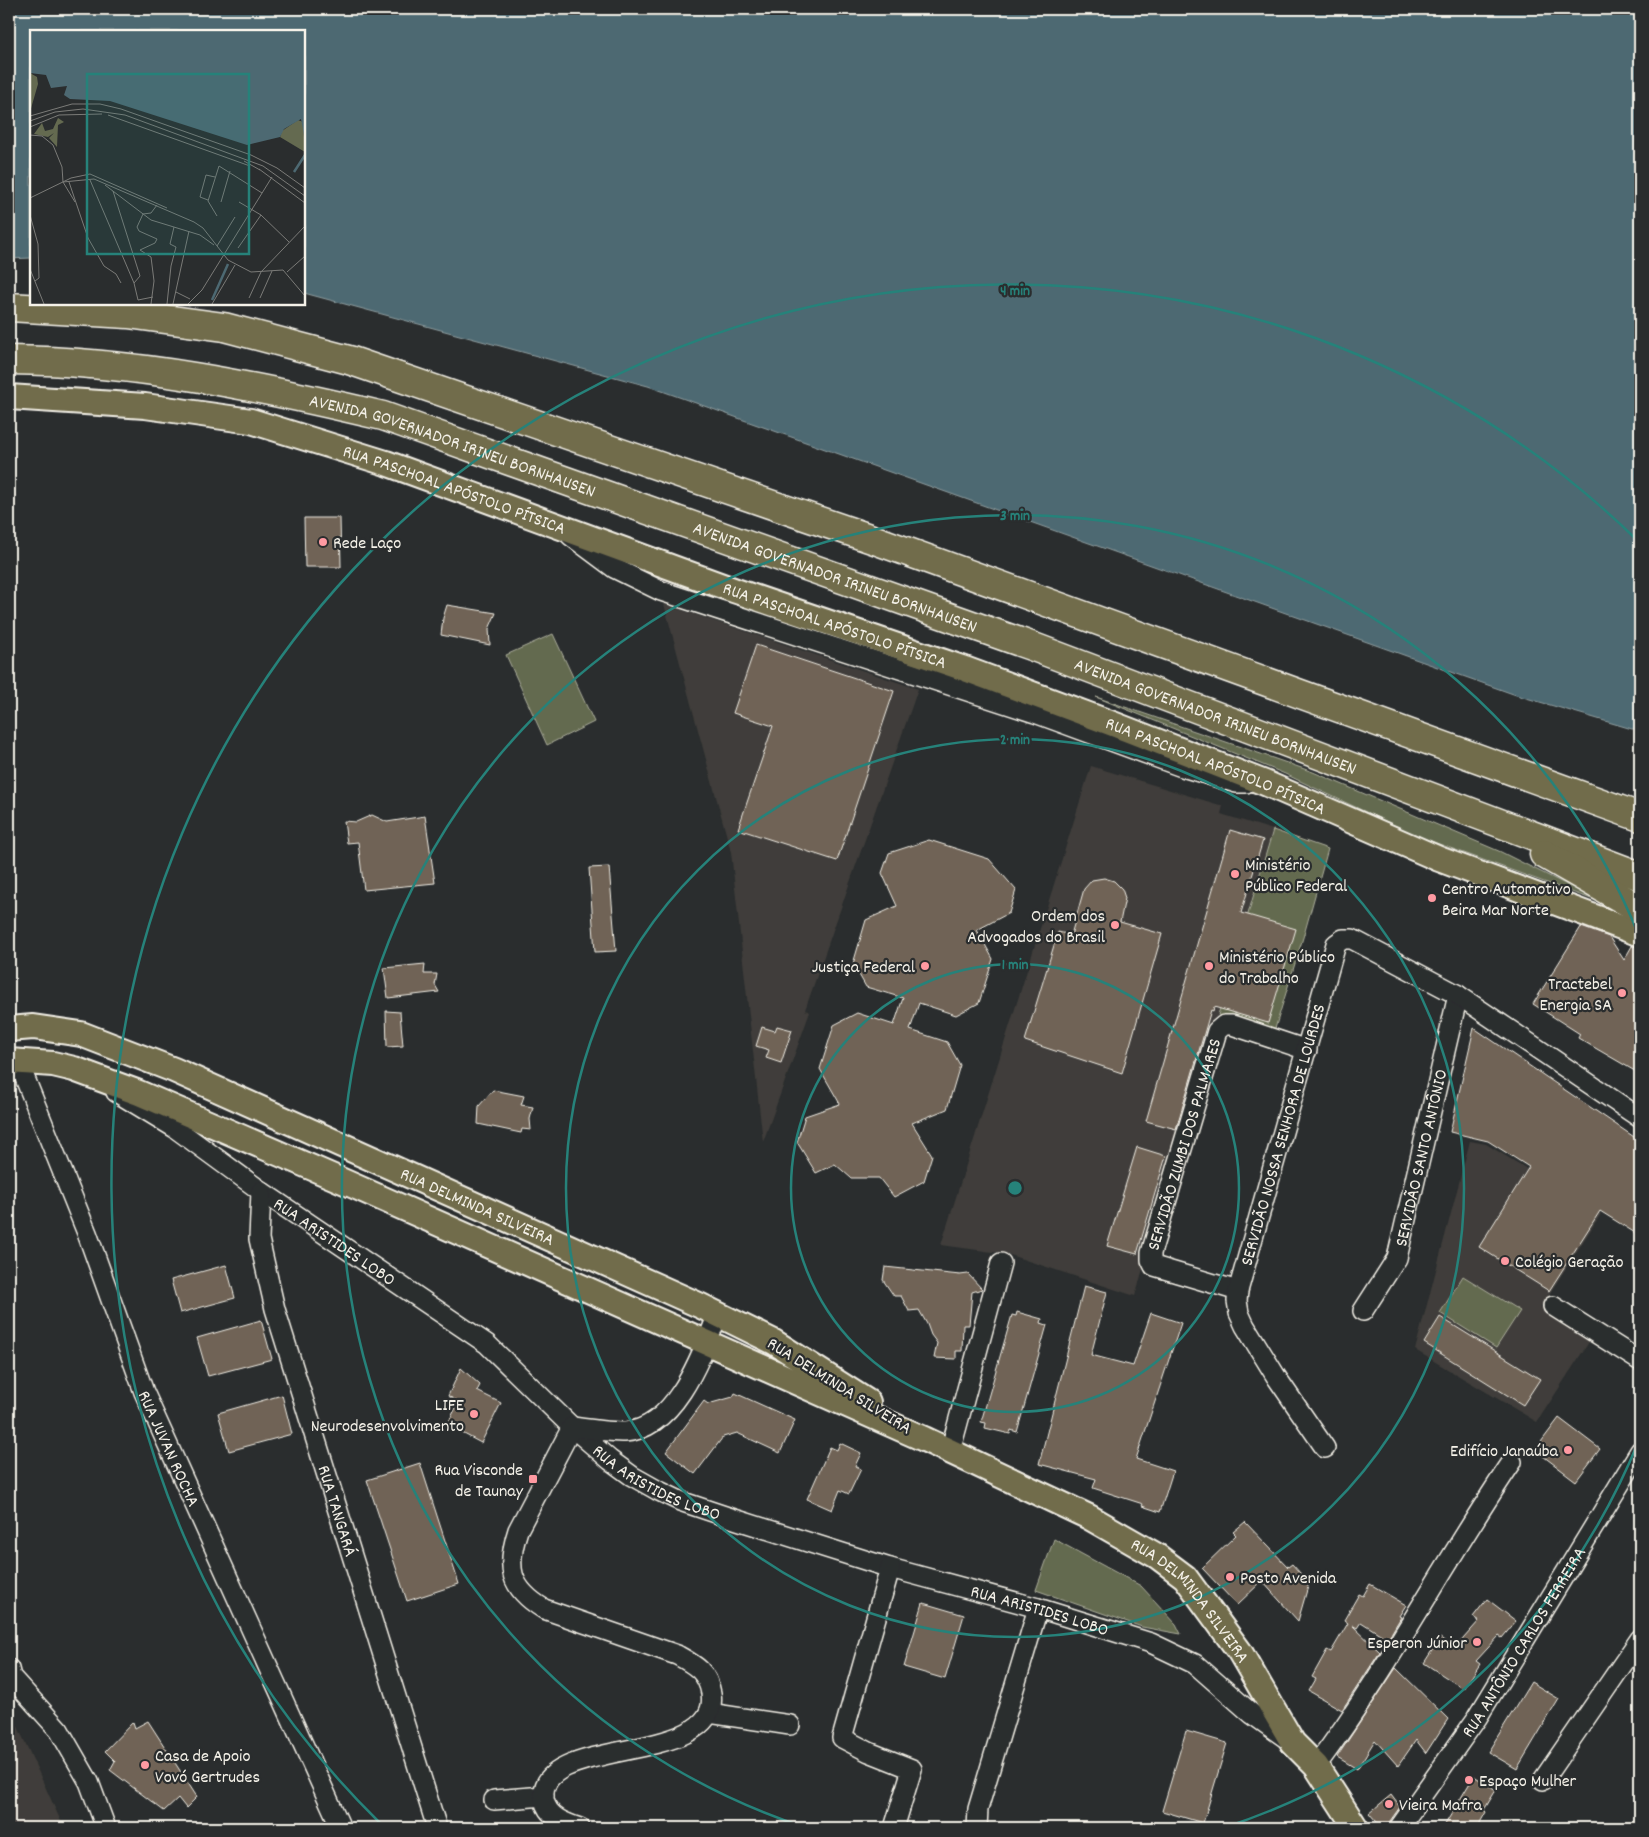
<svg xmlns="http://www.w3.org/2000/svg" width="1649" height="1837" font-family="Dekko,sans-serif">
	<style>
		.built { fill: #3f3d3a }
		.green { fill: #646a50; stroke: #acae9c }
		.water { fill: #4d6972; stroke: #909fa1 }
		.building { fill: #706356; stroke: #f4f1e8 }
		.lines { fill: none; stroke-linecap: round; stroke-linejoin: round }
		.minor-casing { stroke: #f4f1e8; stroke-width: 22 }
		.major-casing { stroke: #f4f1e8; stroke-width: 28 }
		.highway-casing { stroke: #f4f1e8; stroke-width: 31 }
		.minor { stroke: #2a2d2e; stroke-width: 19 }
		.major { stroke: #716c4b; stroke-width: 24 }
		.highway { stroke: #716c4b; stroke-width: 28 }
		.ring { fill: none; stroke: #26827a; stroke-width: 2.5 }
		.poi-dot { fill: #ff9aa2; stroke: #2a2d2e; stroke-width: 2 }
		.labels { text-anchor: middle; stroke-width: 4.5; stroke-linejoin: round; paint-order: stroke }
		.street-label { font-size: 18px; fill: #f4f1e8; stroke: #2a2d2e }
		.poi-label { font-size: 18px; fill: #f4f1e8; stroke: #2a2d2e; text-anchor: start }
		.inset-river { fill: none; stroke: #4d6972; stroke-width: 2.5 }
		.inset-road { fill: none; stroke: #7b7b78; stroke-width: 1 }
		.view { fill: #26827a; fill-opacity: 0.15; stroke: #26827a; stroke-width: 2.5 }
		.inset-edge { fill: none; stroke: #f4f1e8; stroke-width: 2.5 }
		.centre { fill: #26827a; stroke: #2a2d2e; stroke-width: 2.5 }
		.ring-label { font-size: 15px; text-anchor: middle; font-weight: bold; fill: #26827a; stroke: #2a2d2e; stroke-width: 4.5; stroke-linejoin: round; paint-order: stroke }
	</style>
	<rect width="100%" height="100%" fill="#2a2d2e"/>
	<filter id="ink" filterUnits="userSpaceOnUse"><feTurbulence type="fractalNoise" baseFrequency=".02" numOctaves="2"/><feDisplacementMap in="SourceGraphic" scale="10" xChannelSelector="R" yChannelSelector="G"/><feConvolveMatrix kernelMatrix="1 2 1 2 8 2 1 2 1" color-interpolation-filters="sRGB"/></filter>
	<g filter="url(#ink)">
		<g class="built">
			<path d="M664,604L918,689L805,1010L810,1012L763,1142L731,852Z"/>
			<path d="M1091,766L1223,806L1221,814L1273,830L1135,1296L1007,1254L941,1245Z"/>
			<path d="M1470,1141L1486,1144L1601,1214L1541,1307L1591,1339L1537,1422L1415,1350Z"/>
			<path d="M9,1707L64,1828H9Z"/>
		</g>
		<g class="green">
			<path d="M553,634L594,722L547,745L506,655Z"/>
			<path d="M1096,697L1313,772L1501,852L1605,904L1417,836L1285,774Z"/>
			<path d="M1273,830L1328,849L1305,931L1274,1032L1218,1015Z"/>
			<path d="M1463,1276L1520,1311L1496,1348L1440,1313Z"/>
			<path d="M1054,1539L1141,1586L1176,1624L1181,1634L1142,1627L1036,1590Z"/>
		</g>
		<path class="water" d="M9,9H1640V728L1632,729L1516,695L648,386L304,293V31H31V258L9,259Z"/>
		<g class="building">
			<path d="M304,518H340L341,567H305Z"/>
			<path d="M447,605L496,613L489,629L490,645L441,635L443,618Z"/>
			<path d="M756,645L894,691L837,861L738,829L773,726L733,713Z"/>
			<path d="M372,815L387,822L425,816L435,883L364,890L358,842L347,843L344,821L356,822Z"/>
			<path d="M1230,830L1263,840L1241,913L1296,929L1268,1023L1214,1007L1213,1011L1211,1010L1176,1129L1146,1121Z"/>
			<path d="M929,840L989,859L1016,890L1009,913L977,930L993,959L979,1003L956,1015L919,1003L910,1030L947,1042L960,1065L947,1109L912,1123L932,1155L924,1181L894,1197L879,1178H851L835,1164L816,1173L797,1142L805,1116L840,1104L820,1069L834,1025L857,1013L894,1025L903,998L866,987L853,964L866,920L897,906L882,873L889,853Z"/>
			<path d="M609,867L616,951L595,952L589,868Z"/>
			<path d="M1104,878L1114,881L1122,889L1125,898L1120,922L1162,934L1122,1073L1025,1041L1058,932L1071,935L1084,889L1092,880Z"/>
			<path d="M1581,927L1609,937L1624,960L1632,946L1640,947V1074L1578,1038L1580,1034L1533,1004Z"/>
			<path d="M425,964L424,974H437L435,985L439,992L388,998L384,968Z"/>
			<path d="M386,1011L400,1012L403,1046L387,1047Z"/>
			<path d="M777,1026L792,1030L781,1063L766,1058L769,1050L756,1046L762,1027L775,1031Z"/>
			<path d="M1474,1028L1640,1141V1236L1600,1211L1549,1291L1479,1247L1529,1167L1488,1141L1450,1132Z"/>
			<path d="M493,1090L524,1096L521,1105L533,1107L530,1119L531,1130L522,1129L521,1133L478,1124L479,1106Z"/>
			<path d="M1137,1147L1166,1156L1137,1254L1107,1246Z"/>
			<path d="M226,1265L235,1298L180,1313L171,1280Z"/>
			<path d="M885,1267L960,1275L968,1274L982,1289L972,1292L969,1325H963L962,1351H956V1359L934,1358L937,1343L931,1335L927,1324L919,1310L909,1311L901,1296H894L883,1280Z"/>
			<path d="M1084,1286L1107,1292L1091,1355L1133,1366L1151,1313L1181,1323L1136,1459L1173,1471L1160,1512L1142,1506L1143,1504L1093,1488L1096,1479L1039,1464Z"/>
			<path d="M1017,1312L1042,1319L1041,1323L1047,1325L1017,1432L1011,1430L1010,1434L985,1428L986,1423L981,1422L1012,1315L1016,1316Z"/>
			<path d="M1440,1317L1540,1379L1523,1405L1424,1343Z"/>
			<path d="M261,1320L272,1359L208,1376L197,1338Z"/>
			<path d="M461,1368L480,1385L477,1391L501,1403L481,1443L447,1425L459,1402L448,1396Z"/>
			<path d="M735,1393L795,1420L780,1453L737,1433L723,1437L695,1474L666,1452L704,1401L708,1404L733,1397Z"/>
			<path d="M282,1395L292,1434L229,1451L218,1413Z"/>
			<path d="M1559,1418L1600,1449L1576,1481L1535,1450Z"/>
			<path d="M840,1443L861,1453L855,1466L861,1469L849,1494L840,1490L832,1510L807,1499L830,1447L837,1450Z"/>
			<path d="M420,1463L459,1584L407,1601L367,1480Z"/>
			<path d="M1245,1522L1288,1567L1292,1564L1309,1583L1298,1621L1262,1581L1237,1605L1202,1568L1236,1535L1233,1532Z"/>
			<path d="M1370,1584L1406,1605L1399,1616L1401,1617L1388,1639L1361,1622L1357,1628L1352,1625L1380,1652L1342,1710L1309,1691L1316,1679L1312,1677L1327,1650L1331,1652L1348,1623L1344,1620L1359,1594L1363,1596Z"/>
			<path d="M1487,1599L1516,1621L1502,1638L1499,1636L1476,1661L1480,1664L1464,1689L1424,1663L1440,1638L1455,1648L1479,1621L1473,1617Z"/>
			<path d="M923,1603L964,1615L945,1679L904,1667Z"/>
			<path d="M1396,1668L1448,1719L1426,1753L1416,1740L1398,1766L1375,1740L1357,1769L1337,1757Z"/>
			<path d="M1531,1682L1559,1699L1517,1769L1488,1752Z"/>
			<path d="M148,1721L197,1797L186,1808L178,1798L164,1811L110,1770L115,1761L105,1751L133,1722L135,1728Z"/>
			<path d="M1186,1731L1227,1743L1203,1823L1162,1811Z"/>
			<path d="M1474,1776L1496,1790L1484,1810L1486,1812L1477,1828H1443Z"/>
			<path d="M1391,1795L1400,1807L1390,1821L1388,1827L1382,1828L1369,1813Z"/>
		</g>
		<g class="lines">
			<defs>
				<g id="minor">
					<path d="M571,536L614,568L661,591L1035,713L1182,767L1236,783H1246"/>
					<path id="s1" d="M18,1061L87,1233L144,1392L341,1828"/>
					<path id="s2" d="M116,1092L175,1128L261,1191L487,1344L572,1427L610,1460L632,1476L657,1490L680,1501L725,1516L890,1568L1038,1608L1151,1643L1195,1664L1252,1714L1290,1741"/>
					<path id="s3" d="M261,1191L259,1239L275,1309L437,1828"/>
					<path id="s4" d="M1238,1291L1154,1266L1151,1260V1253L1217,1031L1224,1025H1232L1307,1050"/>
					<path d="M1553,1306L1640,1361"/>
					<path id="s5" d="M1363,1311L1397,1258L1458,995"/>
					<path id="s6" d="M1325,1448L1277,1378L1245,1326L1239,1313L1237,1301L1238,1291L1336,944L1343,939H1352L1458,995L1640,1118"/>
					<path d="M950,1452L1001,1263"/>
					<path d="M890,1568L842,1738L869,1752L912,1769L894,1828"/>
					<path d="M9,1669L11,1677L59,1730L89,1782L106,1828"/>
					<path d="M709,1713L790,1725"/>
					<path d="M1316,1766C1388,1670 1444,1562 1512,1462"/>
					<path d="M1543,1780L1640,1639"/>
					<path d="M494,1800L544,1796"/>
					<path d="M580,1828C565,1823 547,1817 544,1799C535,1735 723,1767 711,1693C707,1671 695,1665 677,1655L544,1609C509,1588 506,1567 518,1530L572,1427C589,1429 608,1432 625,1432C676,1429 702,1354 718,1314"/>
					<path d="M977,1828L978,1809L1038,1608"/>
					<path id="s7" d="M1399,1828L1477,1718L1640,1451"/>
				</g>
				<g id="major">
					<path id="s8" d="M9,397L145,406L251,421L386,463L736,591L965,669L1113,724L1265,783L1439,859L1640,934"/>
					<path id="s9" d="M9,1029L33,1027L81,1034L174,1070L701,1306L774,1342L868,1402"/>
					<path id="s10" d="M9,1061L53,1064L74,1069L139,1093L345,1182L924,1439L1089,1517L1157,1556L1185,1577L1240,1652L1293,1743L1316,1766L1356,1828"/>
				</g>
				<g id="highway">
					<path d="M9,307L128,314L224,327L349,360L875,540L1640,817"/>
					<path id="s11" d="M9,360C136,361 260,387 383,416L1031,646L1640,876"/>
					<path d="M1544,854L1640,909"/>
				</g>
			</defs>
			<use href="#minor" class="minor-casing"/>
			<use href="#major" class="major-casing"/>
			<use href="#highway" class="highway-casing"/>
			<use href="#minor" class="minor"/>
			<use href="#major" class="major"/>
			<use href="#highway" class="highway"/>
		</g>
	</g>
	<g class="ring">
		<circle cx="1015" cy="1188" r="224"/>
		<circle cx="1015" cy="1188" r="449"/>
		<path d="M1639 1440A673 673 0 0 1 1223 1828M807 1828A673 673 0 1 1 1639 936"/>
		<path d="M380 1823A898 898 0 0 1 1639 542"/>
	</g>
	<g class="poi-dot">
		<circle cx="323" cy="542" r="5"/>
		<circle cx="1235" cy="874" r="5"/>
		<circle cx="1432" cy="898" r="5"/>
		<circle cx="1115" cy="925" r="5"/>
		<circle cx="925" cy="966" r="5"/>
		<circle cx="1209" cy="966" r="5"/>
		<circle cx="1622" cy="993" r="5"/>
		<circle cx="1505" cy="1261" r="5"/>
		<circle cx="474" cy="1414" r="5"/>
		<circle cx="1568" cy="1450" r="5"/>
		<rect x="528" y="1474" width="10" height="10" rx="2.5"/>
		<circle cx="1230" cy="1577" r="5"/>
		<circle cx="1477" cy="1642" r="5"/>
		<circle cx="145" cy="1765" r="5"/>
		<circle cx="1469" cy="1780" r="5"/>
		<circle cx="1389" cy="1804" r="5"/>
	</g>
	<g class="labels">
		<g class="street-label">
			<text dy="6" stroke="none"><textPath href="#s11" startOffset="454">AVENIDA GOVERNADOR IRINEU BORNHAUSEN</textPath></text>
			<text dy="6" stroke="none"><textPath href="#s8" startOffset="458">RUA PASCHOAL APÓSTOLO PÍTSICA</textPath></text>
			<text dy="6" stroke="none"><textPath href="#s11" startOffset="859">AVENIDA GOVERNADOR IRINEU BORNHAUSEN</textPath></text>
			<text dy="6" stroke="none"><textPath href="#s8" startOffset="862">RUA PASCHOAL APÓSTOLO PÍTSICA</textPath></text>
			<text dy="6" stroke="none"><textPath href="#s11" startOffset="1264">AVENIDA GOVERNADOR IRINEU BORNHAUSEN</textPath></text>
			<text dy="6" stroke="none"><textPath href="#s8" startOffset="1268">RUA PASCHOAL APÓSTOLO PÍTSICA</textPath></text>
			<text dy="6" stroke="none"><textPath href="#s6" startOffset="345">SERVIDÃO NOSSA SENHORA DE LOURDES</textPath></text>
			<text dy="6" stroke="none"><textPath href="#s4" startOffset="215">SERVIDÃO ZUMBI DOS PALMARES</textPath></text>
			<text dy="6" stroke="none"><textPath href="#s5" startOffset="166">SERVIDÃO SANTO ANTÔNIO</textPath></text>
			<text dy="6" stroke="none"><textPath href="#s9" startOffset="505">RUA DELMINDA SILVEIRA</textPath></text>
			<text dy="6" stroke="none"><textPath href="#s2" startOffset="265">RUA ARISTIDES LOBO</textPath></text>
			<text transform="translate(840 1385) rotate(32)" y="6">RUA DELMINDA SILVEIRA</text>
			<text dy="6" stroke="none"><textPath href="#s1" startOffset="416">RUA JUVAN ROCHA</textPath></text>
			<text dy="6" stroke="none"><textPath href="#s2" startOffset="670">RUA ARISTIDES LOBO</textPath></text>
			<text dy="6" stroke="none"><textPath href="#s3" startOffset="331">RUA TANGARÁ</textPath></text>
			<text dy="6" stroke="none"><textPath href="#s10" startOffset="1309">RUA DELMINDA SILVEIRA</textPath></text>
			<text dy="6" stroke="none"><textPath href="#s2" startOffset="1075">RUA ARISTIDES LOBO</textPath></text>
			<text dy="6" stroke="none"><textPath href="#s7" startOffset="224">RUA ANTÔNIO CARLOS FERREIRA</textPath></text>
		</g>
		<g class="poi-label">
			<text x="333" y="548">Rede Laço</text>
			<text x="1245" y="870">Ministério<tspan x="1245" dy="21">Público Federal</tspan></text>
			<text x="1442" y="894">Centro Automotivo<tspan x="1442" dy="21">Beira Mar Norte</tspan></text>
			<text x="1105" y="921" text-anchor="end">Ordem dos<tspan x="1105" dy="21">Advogados do Brasil</tspan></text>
			<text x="1219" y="962">Ministério Público<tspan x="1219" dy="21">do Trabalho</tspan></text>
			<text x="915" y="972" text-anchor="end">Justiça Federal</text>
			<text x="1612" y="989" text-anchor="end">Tractebel<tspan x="1612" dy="21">Energia SA</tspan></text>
			<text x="1515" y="1267">Colégio Geração</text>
			<text x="464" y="1410" text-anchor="end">LIFE<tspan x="464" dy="21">Neurodesenvolvimento</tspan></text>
			<text x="1558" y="1456" text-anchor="end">Edifício Janaúba</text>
			<text x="523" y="1475" text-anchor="end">Rua Visconde<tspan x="523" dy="21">de Taunay</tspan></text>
			<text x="1240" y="1583">Posto Avenida</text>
			<text x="1467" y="1648" text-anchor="end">Esperon Júnior</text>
			<text x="155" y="1761">Casa de Apoio<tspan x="155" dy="21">Vovó Gertrudes</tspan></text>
			<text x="1479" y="1786">Espaço Mulher</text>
			<text x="1399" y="1810">Vieira Mafra</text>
		</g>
	</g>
	<g transform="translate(30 30)">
		<rect width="275" height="275" fill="#2a2d2e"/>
		<path d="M0,43L7,47L8,54L0,82ZM28,88L34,92L28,95L27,117L19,108L24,103L18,107L4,104L12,93L15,101L23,99ZM268,90L273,92L275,122L250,107L252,101Z" fill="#646a50"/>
		<path d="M0,1H275V110L271,89L254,99L250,107L217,115L80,71L40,69L34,65L37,56L21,58L16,45L0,43Z" fill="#4d6972"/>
		<path class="inset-river" d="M264,142L275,125M182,270L198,234"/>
		<path class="inset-road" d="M78,85L220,136M0,86L42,74H70L91,79L221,125L247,138L275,158M0,91L25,82L53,79L95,85L233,136L275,166M0,97L29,85L72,84M0,105L12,106L23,115L32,137L33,152M214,131L230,140M229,139L275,173M60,150L104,253L108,270L123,267M33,152L45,172M33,152L64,149L164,192L173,198L198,230L221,242L253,240L275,266M39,152L58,208L74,236L86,244L91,253M75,155L121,190L170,205L184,215M83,161L110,246L104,253M0,168L41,148L60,144L137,178M178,170L170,167L176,145L185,147M191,172L200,141M209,172L231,185L259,212M0,185L8,214L9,248L5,251M187,186L178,171L189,136L232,163M187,216L205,187M208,218L231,185M0,239L14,274M257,242L275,226M146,262L160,269M219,268L231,242L275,196M230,268L242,241M121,274L124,251L121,227L110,220L125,213L127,209L109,201L107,197L113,184L121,183L127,175M137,274L141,236L146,217L140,214L144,197M143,274L159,201M158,274L172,260L242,147M182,274L205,235"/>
		<path class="view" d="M57,44H219V224H57Z"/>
		<rect width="275" height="275" class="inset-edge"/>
	</g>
	<circle cx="1015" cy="1188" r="8" class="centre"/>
	<g class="ring-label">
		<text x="1015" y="295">4 min</text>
		<text x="1015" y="520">3 min</text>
		<text x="1015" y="744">2 min</text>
		<text x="1015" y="969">1 min</text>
	</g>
	<rect width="1649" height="1837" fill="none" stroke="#2a2d2e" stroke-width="30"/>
	<rect x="15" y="15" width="1619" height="1807" fill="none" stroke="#f4f1e8" stroke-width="2" filter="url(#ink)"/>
</svg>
